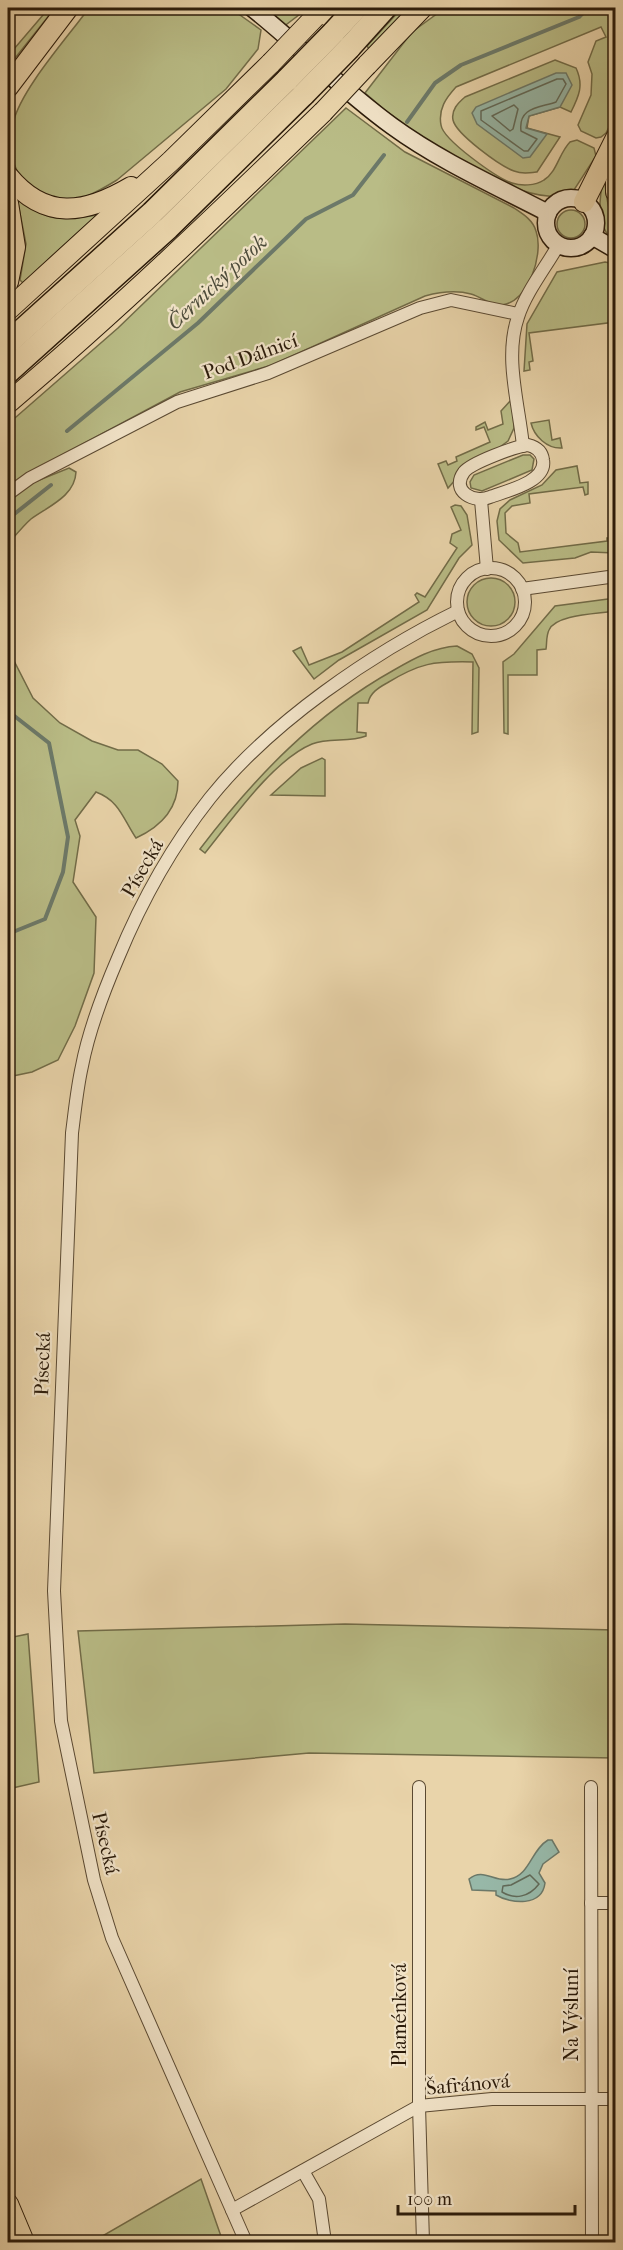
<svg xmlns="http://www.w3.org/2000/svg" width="623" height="2250" font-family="'IM FELL French Canon',serif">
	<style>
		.green { fill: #b9bc86; stroke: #726c48; stroke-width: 1.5 }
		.water { fill: #97b8a8; stroke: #6c7969; stroke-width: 1.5 }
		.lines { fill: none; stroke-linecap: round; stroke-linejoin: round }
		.shore { stroke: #616a59; stroke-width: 1.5 }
		.stream { stroke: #6c7969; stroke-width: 4 }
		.minor-casing { stroke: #5a4932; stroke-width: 14 }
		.secondary-casing { stroke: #2b1b0a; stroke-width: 19 }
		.trunk-casing { stroke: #2b1b0a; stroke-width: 22 }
		.motorway-casing { stroke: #2b1b0a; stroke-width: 25 }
		.minor { stroke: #f1e3c8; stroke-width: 12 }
		.secondary { stroke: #f1e3c8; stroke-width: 16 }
		.trunk { stroke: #e9d4aa; stroke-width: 20 }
		.motorway { stroke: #e9d4aa; stroke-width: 22 }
		.trunk-bridge-casing { stroke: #2b1b0a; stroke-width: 22; stroke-linecap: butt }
		.motorway-bridge-casing { stroke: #2b1b0a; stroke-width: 25; stroke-linecap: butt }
		.trunk-bridge { stroke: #e9d4aa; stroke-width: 20 }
		.motorway-bridge { stroke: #e9d4aa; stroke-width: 22 }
		.labels { text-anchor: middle; stroke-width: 4.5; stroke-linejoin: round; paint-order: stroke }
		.street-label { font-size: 20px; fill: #2b1b0a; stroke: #f1e3c8 }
		.water-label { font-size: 21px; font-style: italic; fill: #4b4a39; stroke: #f1e3c8 }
	</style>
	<rect width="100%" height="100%" fill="#e9d4aa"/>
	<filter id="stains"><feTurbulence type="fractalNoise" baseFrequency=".00333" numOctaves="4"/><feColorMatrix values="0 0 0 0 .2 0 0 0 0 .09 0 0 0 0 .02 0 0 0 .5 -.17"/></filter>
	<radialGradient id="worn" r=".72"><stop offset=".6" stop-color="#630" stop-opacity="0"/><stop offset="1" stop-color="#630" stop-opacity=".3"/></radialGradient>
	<g class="green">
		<path d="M49,8H55L8,67V56Z"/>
		<path d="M89,8H230L261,30L258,49L226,89L117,180C99,191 79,203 57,201C19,196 5,156 13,123C21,89 68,37 89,8Z"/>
		<path d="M275,8H308L283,27L269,15Z"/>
		<path d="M402,8H409L369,49L367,46Z"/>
		<path d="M445,8H615V115L606,133L601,137L596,138L581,131L578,125L591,95L592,74L588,62L596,41L606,37L601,27L456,87C446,98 438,109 441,125C443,140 497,178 512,183C521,186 535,186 544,180C557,172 559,153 570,142L577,140L594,148L596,156L574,190C567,193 556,197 548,196C496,192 404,128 365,93L412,32Z"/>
		<path d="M555,60L576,68C584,85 579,96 571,112L560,107L529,116L527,128L560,137L537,172C529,173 522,174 514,171C500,166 456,134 453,120C451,110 458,103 465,97Z"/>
		<path d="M346,108L405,152L514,208C523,214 533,220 536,231C544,253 529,302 502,305C490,306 482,297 471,294C456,290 440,292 425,296L272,365L180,392L38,468L8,487V424L118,328Z"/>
		<path d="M605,176C604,203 615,220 615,243C596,227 598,197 605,176Z"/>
		<path d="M17,198C46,222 61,221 97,215L23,283L20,280L26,244Z"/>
		<circle cx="571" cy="224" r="14"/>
		<path d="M605,262L615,264V322L529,333L533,361L529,362L530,370L524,371L527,324L557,272Z"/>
		<path d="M512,399L514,428L508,441L456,479L448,488L438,464L446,461L448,465L457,461L456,457L490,442L484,427L476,430V427L485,422L488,430L503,424L501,411Z"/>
		<path d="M549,420L552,440L560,438L562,448C547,449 534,436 531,423Z"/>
		<path d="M523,455H530L534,459L532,470L482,491L471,488L470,482L474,475Z"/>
		<path d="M577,466L580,483L588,482V494L585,495L583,487L529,494L530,503L512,506L505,513L506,533L518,543L520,552L607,541V538H612L614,553L591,552L575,558L523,563L499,540L497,521L500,509L510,500L542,485L556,470Z"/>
		<path d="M69,468L76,472C75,496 49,506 31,519C23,526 15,536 8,544V501L27,485Z"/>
		<path d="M455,505L461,506L467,515L472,545L459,558L427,610L339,660L314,679L293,651L301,647L309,665L342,652L419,602L415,595L417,593L425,597L457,548L450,543L452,534L461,530L451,507Z"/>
		<circle cx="491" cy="602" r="24"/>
		<path d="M608,599H615V611C599,614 556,614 549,630C546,636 547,643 546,649L537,650V675H508V734L504,733L503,662L514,654L555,606Z"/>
		<path d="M457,646L472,654L479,668L478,732L472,734L473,662C433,661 420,663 387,683C378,688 370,693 368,703H358L357,732L366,733V736C349,743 329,737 312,744C273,760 231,821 205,853L200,849C254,778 315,714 394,670C413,659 434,647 457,646Z"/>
		<path d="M8,649L33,698L60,723L92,741L118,750H138L162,764L178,781C178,809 160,827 136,838C123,819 120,801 96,792L75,820L80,836L73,882L96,917L94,973L75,1026L58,1060L32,1072L8,1077Z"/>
		<path d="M322,758L325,760V796L271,795L301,768Z"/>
		<path d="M345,1624L615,1630V1758L309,1753L94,1773L78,1631Z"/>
		<path d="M28,1634L39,1782L8,1789V1638Z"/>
		<path d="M201,2179L223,2242H92Z"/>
	</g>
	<g class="water">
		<path d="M556,73H566L572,85L560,107L529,116L526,128L547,134L530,157L523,158L477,124L472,113L476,107Z"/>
		<path d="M548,1840H552L559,1852L543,1864L539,1873L545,1883C542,1907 511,1904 496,1895V1891L472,1890L469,1879C483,1867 495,1883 510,1879C530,1875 531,1850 548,1840Z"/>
	</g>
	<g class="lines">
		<g class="shore">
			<path d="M557,79H563L566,84L556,102C539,108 518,107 521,131L537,139L528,151H524L481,120V111Z"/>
			<path d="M514,105L518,109L513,129L510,131L492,116Z"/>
			<path d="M530,1875L539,1884C529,1897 515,1900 502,1892L503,1886L511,1885Z"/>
		</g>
		<g class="stream">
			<path d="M407,122L435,83L461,65L579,17L588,8"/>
			<path d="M67,431L198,323L306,219L353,195L384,155"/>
			<path d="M8,519L51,485"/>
			<path d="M8,711L49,743L68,837L63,872L45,919L8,934"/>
		</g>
		<defs>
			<g id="minor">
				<path d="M528,445C536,447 542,451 543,460C547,482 506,491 490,497C474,504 450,491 464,472C471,463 516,446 528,445Z"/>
				<path d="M523,446C519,405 504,357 518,317C526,292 546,267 559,244"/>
				<path d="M8,494L30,478L177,402L268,373L420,308L451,300L518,314"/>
				<path d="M481,500L487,569"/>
				<circle cx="491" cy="602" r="34"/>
				<path d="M522,589L616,576"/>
				<path d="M419,1787V2106L423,2242"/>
				<path d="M591,1787L592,2242"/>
				<path d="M591,1903H616"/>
				<path d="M303,2171L319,2199L325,2242"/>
				<path d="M232,2210L419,2106L492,2099H616"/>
				<path d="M246,2242L112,1938L94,1880L61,1721L54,1591L72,1133C75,1110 77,1088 82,1066C89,1029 103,993 118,958C141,902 172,846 210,798C271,722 372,653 458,611"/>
			</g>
			<g id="secondary">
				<path d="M252,8C300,46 342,90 392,126C440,161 496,186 548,213"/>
				<circle cx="571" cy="223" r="25"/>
				<path d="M592,236L616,250"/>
			</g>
			<g id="trunk">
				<path d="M367,65L422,8"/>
				<path d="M8,87L68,8"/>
				<path d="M8,176C45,221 85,214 131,187"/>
				<path d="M616,181V192"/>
				<path d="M584,202L616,138"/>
				<path d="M8,203L15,247L8,282"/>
				<path d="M8,310L171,161L271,63"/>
				<path d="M8,403C117,311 220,212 323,112"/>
				<path d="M8,2204L24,2242"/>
			</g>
			<g id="motorway">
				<path d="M333,33L356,8"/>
				<path d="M349,48L385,8"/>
				<path d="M8,343L152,213L288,79"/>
				<path d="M8,372L168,228L304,94"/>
			</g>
		</defs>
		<use href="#minor" class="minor-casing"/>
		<use href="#secondary" class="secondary-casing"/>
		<use href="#trunk" class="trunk-casing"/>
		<use href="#motorway" class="motorway-casing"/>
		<use href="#minor" class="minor"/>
		<use href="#secondary" class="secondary"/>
		<use href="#trunk" class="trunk"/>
		<use href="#motorway" class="motorway"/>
		<defs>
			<g id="trunk-bridge">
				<path d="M271,63L315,17"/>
				<path d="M323,112L367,65"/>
			</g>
			<g id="motorway-bridge">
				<path d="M288,79L333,33"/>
				<path d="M304,94L349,48"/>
			</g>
		</defs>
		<use href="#trunk-bridge" class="trunk-bridge-casing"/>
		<use href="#motorway-bridge" class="motorway-bridge-casing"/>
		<use href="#trunk-bridge" class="trunk-bridge"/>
		<use href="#motorway-bridge" class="motorway-bridge"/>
	</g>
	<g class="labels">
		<g class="street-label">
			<text transform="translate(250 356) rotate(-20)" y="7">Pod Dálnicí</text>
			<text transform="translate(142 868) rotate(-60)" y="7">Písecká</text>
			<text transform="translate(42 1364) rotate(-88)" y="7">Písecká</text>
			<text transform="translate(106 1843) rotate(77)" y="7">Písecká</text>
			<text transform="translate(399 2015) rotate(-90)" y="7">Plaménková</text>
			<text transform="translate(571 2015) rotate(-90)" y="7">Na Výsluní</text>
			<text transform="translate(468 2084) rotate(-5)" y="7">Šafránová</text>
		</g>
		<g class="water-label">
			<text transform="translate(217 282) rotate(-43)" y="7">Černický potok</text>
		</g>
	</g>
	<rect width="623" height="2250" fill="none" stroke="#e9d4aa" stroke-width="30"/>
	<rect x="9" y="9" width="605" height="2232" fill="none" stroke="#2b1b0a" stroke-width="3"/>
	<rect x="15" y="15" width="593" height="2220" fill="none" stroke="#2b1b0a" stroke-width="1.5"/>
	<path d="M398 2205v9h177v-9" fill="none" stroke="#2b1b0a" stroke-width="3"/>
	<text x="407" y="2205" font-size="18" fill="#2b1b0a" stroke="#f1e3c8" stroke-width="4.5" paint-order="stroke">100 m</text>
	<rect width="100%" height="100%" filter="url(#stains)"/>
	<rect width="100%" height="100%" fill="url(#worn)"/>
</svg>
